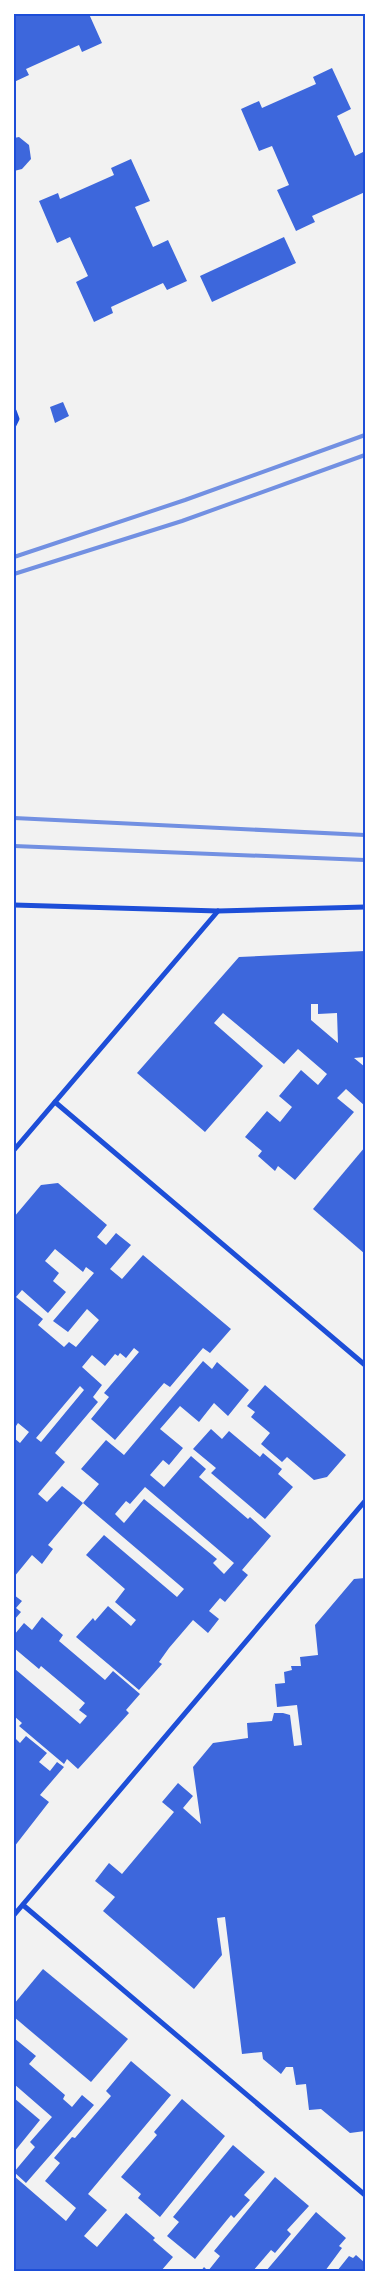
<svg xmlns="http://www.w3.org/2000/svg" width="379" height="2285" font-family="Arial,sans-serif">
	<style>
		.building { fill: #3d67dc; fill-rule: evenodd }
		.lines { fill: none; stroke-linecap: round; stroke-linejoin: round }
		.minor { stroke: #1d4ed8; stroke-width: 5 }
		.rail { stroke: #7290e2; stroke-width: 4 }
		.neatline { fill: none; stroke: #1d4ed8; stroke-width: 2 }
	</style>
	<rect width="100%" height="100%" fill="#f2f2f2"/>
	<g class="building">
		<path d="M14,14H89L102,43L82,52L79,45L26,69L29,75L14,82Z"/>
		<path d="M332,68L351,109L337,116L355,156L365,151V192L312,216L315,222L296,231L277,190L289,185L272,146L259,151L241,109L259,101L262,108L316,84L313,77Z"/>
		<path d="M19,137L29,145L31,159L22,169L14,171V138Z"/>
		<path d="M131,159L150,201L135,207L153,247L168,240L187,281L167,290L163,283L111,307L113,313L94,322L76,282L88,276L70,237L57,243L39,201L58,193L60,199L114,175L111,168Z"/>
		<path d="M284,237L296,263L212,302L200,276Z"/>
		<path d="M63,402L69,416L55,423L50,407Z"/>
		<path d="M365,951V1057L354,1058L365,1067V1106L346,1089L337,1098L354,1112L295,1180L278,1166L275,1171L258,1156L262,1151L245,1137L267,1111L280,1122L292,1107L279,1096L301,1070L318,1085L327,1074L298,1049L284,1064L223,1013L214,1023L263,1066L205,1132L137,1073L239,957ZM311,1004H318V1014L337,1013L338,1043L311,1020Z"/>
		<path d="M365,1147V1254L313,1209Z"/>
		<path d="M58,1183L107,1225L97,1237L106,1245L116,1233L131,1245L110,1269L122,1279L143,1255L231,1329L210,1353L203,1348L170,1387L164,1383L115,1440L91,1419L109,1397L104,1393L139,1352L134,1348L126,1358L120,1353L118,1356L115,1354L105,1366L92,1355L82,1367L102,1385L93,1397L98,1402L55,1453L65,1462L38,1494L47,1502L62,1486L83,1503L48,1545L53,1549L42,1564L32,1555L14,1577V1438L20,1443L29,1432L18,1423L14,1429V1217L41,1185ZM55,1249L83,1272L86,1267L94,1273L53,1321L68,1332L87,1309L99,1320L76,1347L69,1342L64,1347L38,1325L43,1319L16,1297L22,1290L48,1313L66,1292L53,1281L59,1273L45,1261ZM80,1386L84,1390L41,1442L36,1438Z"/>
		<path d="M203,1361L212,1369L217,1362L249,1390L228,1416L214,1403L199,1422L180,1406L160,1429L183,1448L169,1465L163,1460L150,1475L164,1487L191,1456L206,1469L199,1477L248,1519L250,1517L271,1536L242,1570L248,1575L225,1602L220,1598L209,1611L219,1619L208,1633L193,1620L169,1648L159,1662L162,1664L139,1690L76,1637L93,1618L95,1621L108,1606L131,1626L136,1620L115,1602L125,1589L86,1555L104,1535L177,1597L184,1589L83,1503L99,1484L81,1469L106,1440L124,1455ZM145,1487L234,1563L224,1574L213,1563L217,1559L144,1499L124,1523L115,1514L126,1501L130,1504Z"/>
		<path d="M265,1385L346,1455L327,1477L314,1480L287,1457L282,1462L261,1444L270,1433L251,1417L255,1412L247,1406Z"/>
		<path d="M211,1429L222,1439L229,1431L260,1457L263,1453L282,1469L278,1474L293,1487L265,1519L211,1473L216,1468L193,1449Z"/>
		<path d="M365,1578V2131L350,2133L321,2109L309,2110L306,2084L296,2085L293,2067H286L281,2074L263,2059L262,2052L242,2054L225,1917L217,1918L222,1955L194,1989L103,1911L115,1897L95,1881L109,1863L122,1874L174,1812L162,1802L178,1783L193,1796L183,1808L201,1824L193,1767L213,1743L248,1738L247,1723L272,1721L274,1713H283L290,1715L294,1746L302,1745L297,1705L277,1707L275,1684L285,1683L284,1672L292,1670L291,1666H301L300,1657L318,1655L315,1625L354,1579Z"/>
		<path d="M14,1595L22,1601L16,1608L21,1612L14,1620Z"/>
		<path d="M42,1617L63,1635L59,1641L105,1680L113,1671L140,1694L126,1710L129,1713L78,1769L67,1759L64,1764L19,1726L22,1723L14,1716L15,1669L80,1724L87,1716L79,1710L85,1703L41,1666L39,1669L14,1648V1635L24,1623L32,1630Z"/>
		<path d="M26,1736L47,1753L39,1762L50,1771L57,1762L64,1767L40,1795L49,1802L14,1847V1737L20,1743Z"/>
		<path d="M43,1969L128,2039L91,2082L14,2017V2004Z"/>
		<path d="M14,2038L36,2056L29,2064L65,2095L63,2099L72,2107L82,2095L94,2105L26,2183L14,2172L35,2147L30,2142L52,2117L14,2084Z"/>
		<path d="M131,2061L171,2095L88,2194L107,2210L84,2236L97,2247L126,2213L155,2238L153,2240L173,2257L161,2271H14V2176L66,2221L76,2208L45,2181L60,2163L54,2158L72,2137L75,2138L111,2096L106,2091Z"/>
		<path d="M14,2098L40,2120L14,2152Z"/>
		<path d="M182,2099L225,2136L160,2217L138,2198L141,2194L121,2177L157,2135L154,2132Z"/>
		<path d="M233,2145L265,2172L244,2195L250,2200L234,2218L231,2215L195,2259L167,2236L179,2222L173,2217Z"/>
		<path d="M275,2177L309,2206L287,2230L291,2234L275,2253L271,2250L253,2271H201L204,2267L208,2271L220,2256L214,2251Z"/>
		<path d="M316,2212L346,2238L339,2246L342,2248L325,2271H266Z"/>
		<path d="M356,2255L365,2263V2271H337L349,2256L353,2258Z"/>
	</g>
	<g class="lines">
		<g class="minor">
			<path d="M14,411L17,419L14,425"/>
			<path d="M14,905L218,911L365,907"/>
			<path d="M55,1102L365,1365"/>
			<path d="M14,1150L218,911"/>
			<path d="M23,1905L365,2195"/>
			<path d="M14,1915L365,1501"/>
		</g>
		<g class="rail">
			<path d="M14,557L185,500L365,435"/>
			<path d="M14,574L182,521L365,455"/>
			<path d="M14,818L365,835"/>
			<path d="M14,846L365,860"/>
		</g>
	</g>
	<rect width="379" height="2285" fill="none" stroke="#ffffff" stroke-width="30"/>
	<rect x="15" y="15" width="349" height="2255" class="neatline"/>
</svg>
